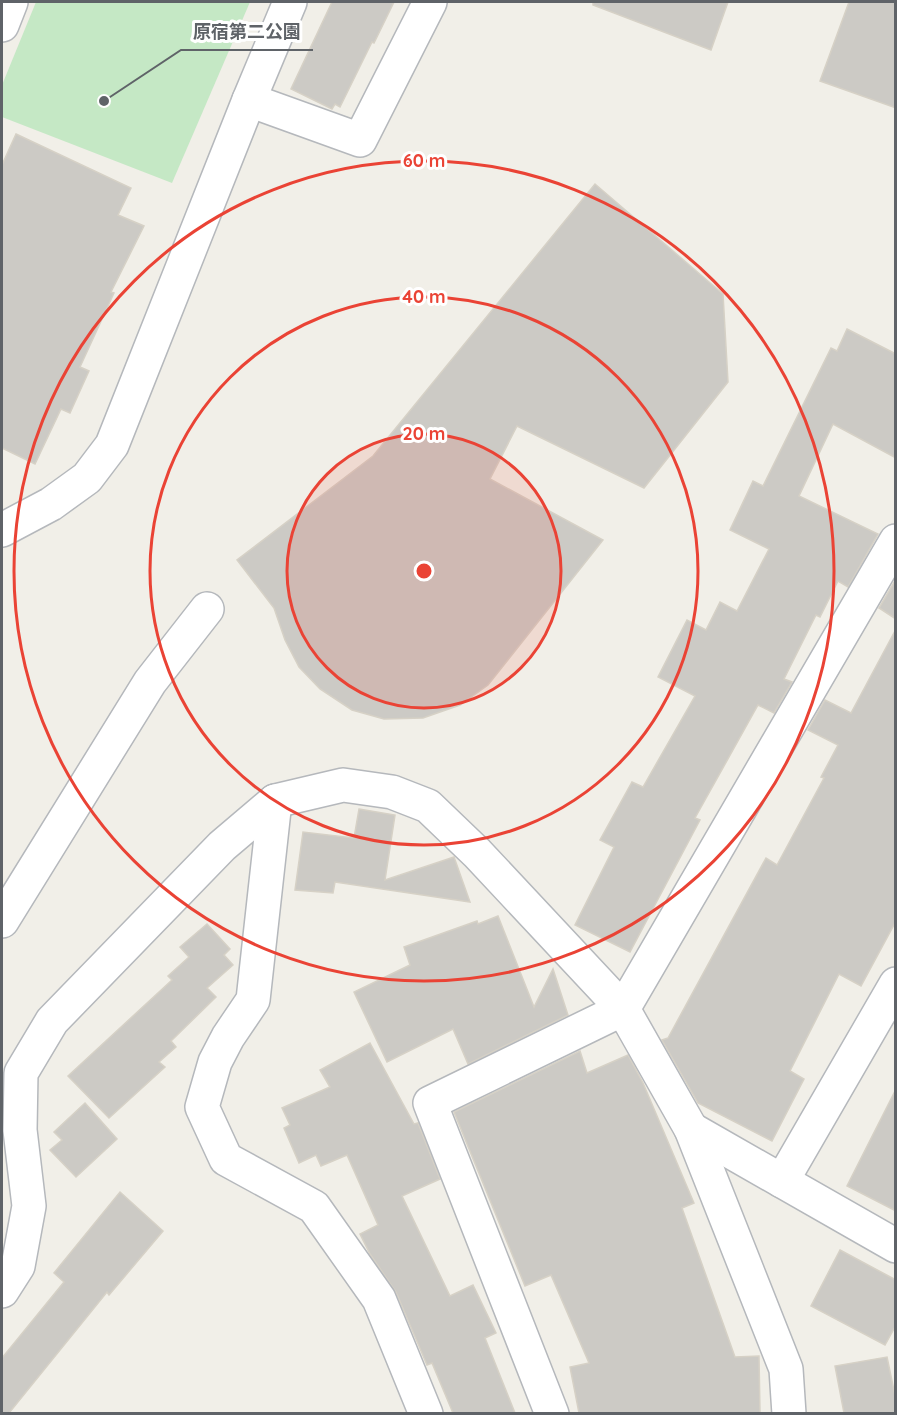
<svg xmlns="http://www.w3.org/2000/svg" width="897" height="1415" font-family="Quicksand,'Noto Sans JP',sans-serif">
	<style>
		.green { fill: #c5e8c5 }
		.building { fill: #cccac5; stroke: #d6d1c6; stroke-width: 1.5 }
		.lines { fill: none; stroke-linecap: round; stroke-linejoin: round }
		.minor-casing { stroke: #b5b8bc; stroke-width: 36 }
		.minor { stroke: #fff; stroke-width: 33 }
		.ring { fill: none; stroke: #ea4335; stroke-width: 3 }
		.centre { fill: #ea4335; stroke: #fff; stroke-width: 3 }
		.ring-label { font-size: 18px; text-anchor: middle; font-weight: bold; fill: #ea4335; stroke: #fff; stroke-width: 6; stroke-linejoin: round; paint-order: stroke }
		.leader { fill: none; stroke: #5f6368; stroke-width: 2 }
		.callout-dot { fill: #5f6368; stroke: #fff; stroke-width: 2 }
		.callout-label { font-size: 18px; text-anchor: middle; font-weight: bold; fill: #5f6368; stroke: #fff; stroke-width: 6; stroke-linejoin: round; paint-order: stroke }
	</style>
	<rect width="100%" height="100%" fill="#f1efe8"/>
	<path class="green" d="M36,2H250L172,183L2,117V85Z"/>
	<g class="building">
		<path d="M332,2H394L374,43L372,42L340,107L335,104L332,109L291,89Z"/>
		<path d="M593,2H728L711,50L593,5Z"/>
		<path d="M849,2H896V108L820,81Z"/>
		<path d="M16,134L131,188L118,215L144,226L111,292L114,293L80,367L89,371L70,413L61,409L35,464L2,448V165Z"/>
		<path d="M595,184L723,294L728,382L644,488L517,426L490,479L603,540L488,685L460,705L423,718L384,719L352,710L320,689L299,667L285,640L274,608L237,560L373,456Z"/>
		<path d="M847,329L896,354V458L833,424L799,496L878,534L848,587L838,581L820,617L816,615L784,679L792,682L774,713L758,705L695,818L700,820L630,952L575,925L614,847L600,840L632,782L643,787L695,696L658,677L687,620L706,630L720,602L737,611L769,549L730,530L753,481L763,486L831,348L837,351Z"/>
		<path d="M896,579V619L879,608Z"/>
		<path d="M896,629V921L861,986L839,974L790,1071L804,1079L772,1141L698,1103L662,1040L668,1038L766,858L777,865L824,778L821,777L838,745L808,730L825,700L851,713Z"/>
		<path d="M359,809L395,815L385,880L454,857L470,902L335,882L333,893L295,890L303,832L354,838Z"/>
		<path d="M498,916L534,1007L553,969L568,1015L468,1064L453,1029L387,1062L354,992L410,965L404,947L477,921L478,924Z"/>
		<path d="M207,924L230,949L224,955L233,965L207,988L216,997L171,1041L176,1047L159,1062L165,1067L109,1118L68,1076L172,980L168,976L189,957L180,947Z"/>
		<path d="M370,1043L414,1124L418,1123L440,1179L402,1196L450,1296L473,1285L496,1333L485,1338L515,1413H453L432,1363L427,1365L396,1292L370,1254L360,1234L378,1225L347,1155L321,1166L316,1155L299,1163L284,1128L290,1125L282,1108L330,1087L320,1070Z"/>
		<path d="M580,1051L587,1073L628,1055L643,1083L694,1203L682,1208L735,1357L759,1356L760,1413H579L570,1367L589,1363L551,1275L525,1286L454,1112Z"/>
		<path d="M896,1089V1211L847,1186Z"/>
		<path d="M85,1103L117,1139L76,1177L50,1150L62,1140L54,1132Z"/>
		<path d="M120,1192L163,1231L109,1295L107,1292L9,1413H2V1358L64,1282L54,1273Z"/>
		<path d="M840,1250L896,1280V1325L885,1345L811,1306Z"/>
		<path d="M887,1357L896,1400V1413H844L835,1366Z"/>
	</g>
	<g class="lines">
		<defs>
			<g id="minor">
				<path d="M2,25L11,2"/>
				<path d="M249,100L360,140L430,2"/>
				<path d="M2,530L51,504L87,478L112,445L249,100L290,2"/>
				<path d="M275,801L253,1000L228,1037L215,1062L202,1107L226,1159L314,1207L379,1299L426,1414"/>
				<path d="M2,921L150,682L207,609"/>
				<path d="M691,1129L896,1246"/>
				<path d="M782,1181L896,984"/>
				<path d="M2,1291L18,1266L29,1206L20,1130L21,1073L52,1021L222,846L275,801L343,785L392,792L428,806L477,853L623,1009L691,1129L786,1369L789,1414"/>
				<path d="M552,1414L430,1103L623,1009L896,541"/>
			</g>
		</defs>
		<use href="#minor" class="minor-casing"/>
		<use href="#minor" class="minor"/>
	</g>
	<circle cx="424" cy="571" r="137" fill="#ea4335" fill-opacity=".12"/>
	<g class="ring">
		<circle cx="424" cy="571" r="137"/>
		<circle cx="424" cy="571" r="274"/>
		<circle cx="424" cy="571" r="410"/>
	</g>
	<circle cx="424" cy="571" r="9" class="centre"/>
	<g class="ring-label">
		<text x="424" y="167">60 m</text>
		<text x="424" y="303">40 m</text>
		<text x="424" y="440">20 m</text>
	</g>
	<path class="leader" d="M104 101L181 50H313"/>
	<circle class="callout-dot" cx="104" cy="101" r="6"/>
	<g class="callout-label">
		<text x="247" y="38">原宿第二公園</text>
	</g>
	<rect width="897" height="1415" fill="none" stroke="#5f6368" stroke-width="6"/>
</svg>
